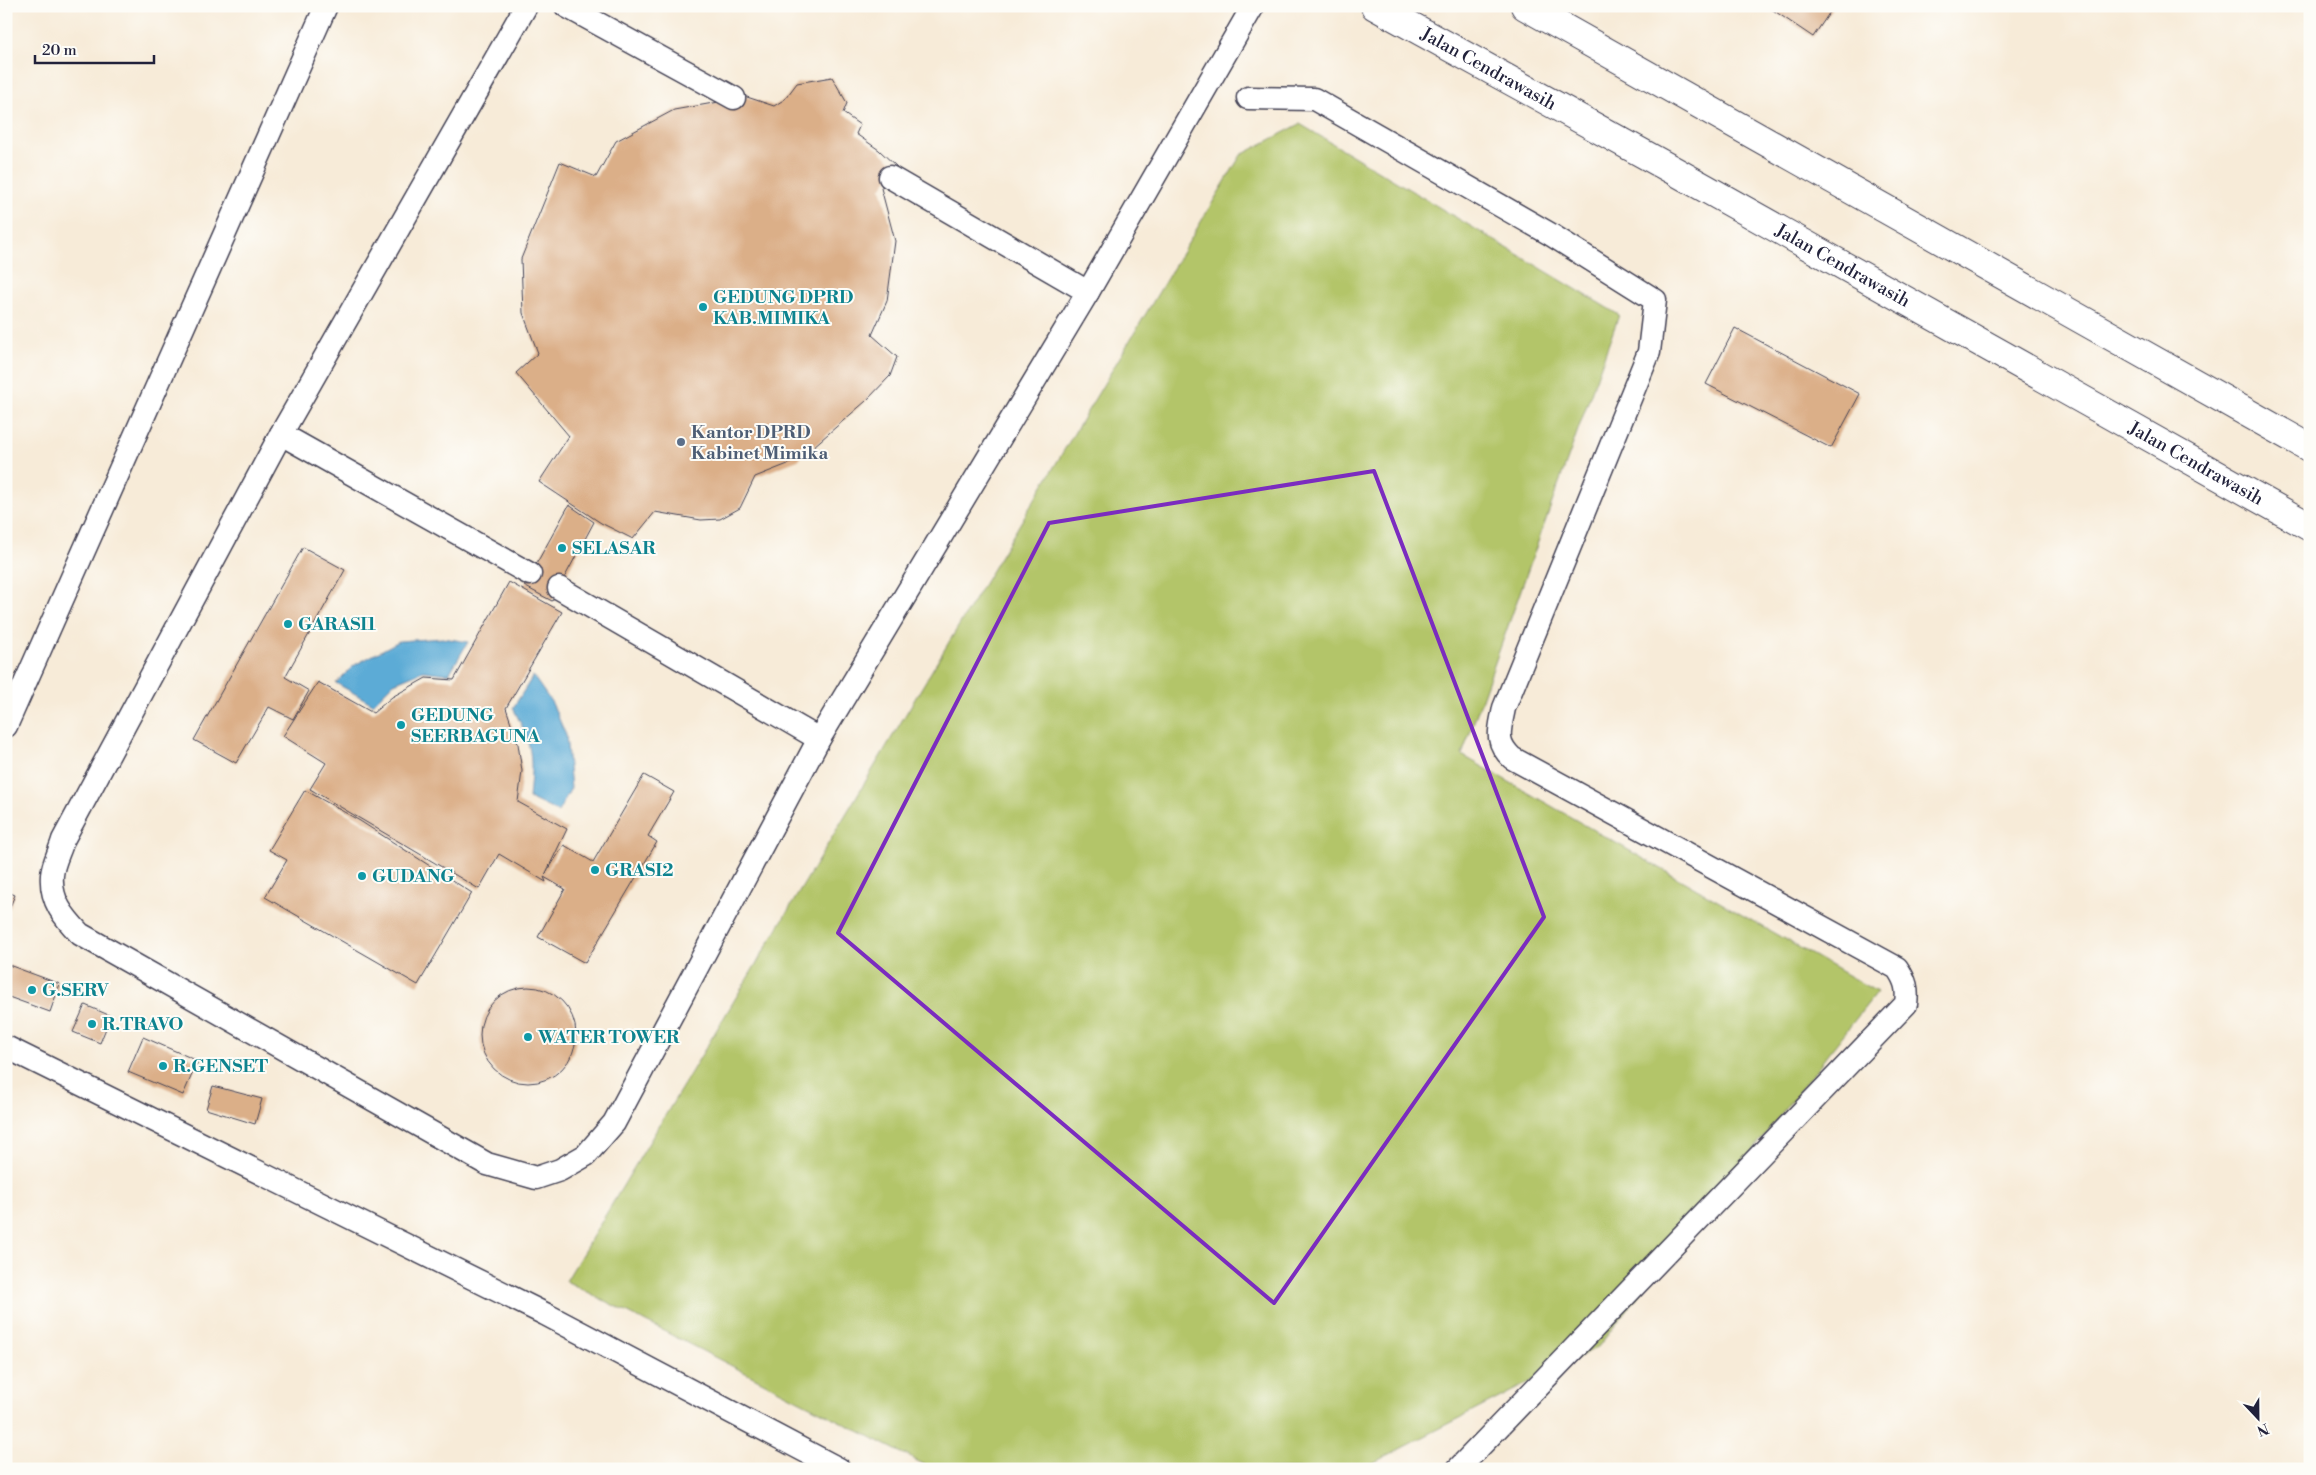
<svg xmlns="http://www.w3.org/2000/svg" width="2316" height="1475" font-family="'Libre Bodoni',serif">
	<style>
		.green { fill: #b3c569; stroke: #6a7452 }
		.water { fill: #5cabd6; stroke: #3f6688 }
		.building { fill: #dbaf88 }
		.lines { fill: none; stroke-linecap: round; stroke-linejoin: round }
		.service-casing { stroke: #424053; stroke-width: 25 }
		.secondary-casing { stroke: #424053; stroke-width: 30 }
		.service { stroke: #fff; stroke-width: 22 }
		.secondary { stroke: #fff; stroke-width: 28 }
		.marked { fill: none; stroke: #7b2cbf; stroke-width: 4; stroke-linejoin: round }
		.culture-dot { fill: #0f9aa8; stroke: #fdfcf7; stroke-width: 2 }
		.service-dot { fill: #5c6f8a; stroke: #fdfcf7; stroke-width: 2 }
		.labels { text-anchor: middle; stroke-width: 4; stroke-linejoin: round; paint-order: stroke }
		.street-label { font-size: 18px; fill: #22223b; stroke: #fdfcf7 }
		.culture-label { font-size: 18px; font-weight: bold; fill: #0d838f; stroke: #fdfcf7; text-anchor: start }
		.service-label { font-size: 18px; font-weight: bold; fill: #4e5e75; stroke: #fdfcf7; text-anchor: start }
	</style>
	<rect width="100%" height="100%" fill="#fdfcf7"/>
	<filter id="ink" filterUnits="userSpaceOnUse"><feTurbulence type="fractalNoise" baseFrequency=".02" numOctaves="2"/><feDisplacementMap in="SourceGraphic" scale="10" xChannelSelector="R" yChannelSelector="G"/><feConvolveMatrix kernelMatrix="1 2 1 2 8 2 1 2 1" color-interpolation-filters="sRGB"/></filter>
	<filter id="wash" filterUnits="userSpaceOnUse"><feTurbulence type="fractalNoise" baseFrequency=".0096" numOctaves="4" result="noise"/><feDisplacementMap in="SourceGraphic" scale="20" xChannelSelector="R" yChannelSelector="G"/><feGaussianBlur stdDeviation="1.12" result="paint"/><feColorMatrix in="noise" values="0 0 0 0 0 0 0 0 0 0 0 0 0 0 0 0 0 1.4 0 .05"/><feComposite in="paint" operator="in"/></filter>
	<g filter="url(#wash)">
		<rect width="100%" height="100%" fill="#f7ebd8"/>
		<path class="green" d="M1300,124L1619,315L1462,755L1877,992L1598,1347L1361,1469H933L566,1281L1241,155Z"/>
		<g class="water">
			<path d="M443,638L468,642L449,674L423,671L394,683L373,704L336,683L353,666L399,641Z"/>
			<path d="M533,676L552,703L566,735L571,788L558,812L529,798C533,756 533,746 513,708Z"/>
		</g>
		<g id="blocks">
			<g class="building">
				<path d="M1767,6H1834L1813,37Z"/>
				<path d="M832,77L847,103L843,113L860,125L856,134L879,150L897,167L881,188L895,241L887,301L872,335L897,357L890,376L866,401L798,460L755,477L740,508L720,519L701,520L655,512L633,539L601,523L539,482L569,436L516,373L538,353L523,313L521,259L560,162L596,177L616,141L674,110L747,97L774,106L785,99L797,83Z"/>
				<path d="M1735,328L1860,394L1831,448L1706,384Z"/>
				<path d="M569,505L594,522L552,601L524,586Z"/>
				<path d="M303,547L345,570L285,677L309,691L293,719L269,707L236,763L194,740Z"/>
				<path d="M509,582L562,612L506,708L518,744L522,771L518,802L567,829L545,875L564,845L593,862L644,775L674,792L648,836L657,842L585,963L538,937L565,889L544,877L546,882L499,854L479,889L310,789L326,763L283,736L318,682L373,713L392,697L426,678L454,680Z"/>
				<path d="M305,790L360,821L472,893L418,985L265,897L287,860L269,850Z"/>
				<path d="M6,891L15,895L6,916Z"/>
				<path d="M6,964L60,984L50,1012L6,996Z"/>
				<circle cx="528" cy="1035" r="48"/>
				<path d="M85,1005L111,1016L100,1043L73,1032Z"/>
				<path d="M143,1037L198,1061L183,1095L128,1072Z"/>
				<path d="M213,1086L262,1099L255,1124L206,1109Z"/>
			</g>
		</g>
	</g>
	<g filter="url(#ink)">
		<use href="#blocks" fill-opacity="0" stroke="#424053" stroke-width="1"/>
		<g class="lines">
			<defs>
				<g id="service">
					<path d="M526,6L281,434L63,840C60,851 53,863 52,875C50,901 64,917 80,934L487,1164L536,1178L560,1170L586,1155L614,1123L819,739L1088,292L1253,6"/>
					<path d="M566,6L734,98"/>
					<path d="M1248,98L1314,99L1550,234L1655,300L1649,352L1504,708C1500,730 1494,741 1512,758L1897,968C1906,981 1908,989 1906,1004L1458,1469"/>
					<path d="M890,177L1088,292"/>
					<path d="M281,434L530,574"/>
					<path d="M559,588L819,739"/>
					<path d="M6,726L326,6"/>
					<path d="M6,1047L545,1314L839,1469"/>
				</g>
				<g id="secondary">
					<path id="s1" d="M1375,6L1671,169L2310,527"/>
					<path d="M1525,6L2310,448"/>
				</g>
			</defs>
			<use href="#service" class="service-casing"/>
			<use href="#secondary" class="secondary-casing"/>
			<use href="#service" class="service"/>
			<use href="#secondary" class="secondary"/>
		</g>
	</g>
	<path class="marked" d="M1374,471L1544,917L1274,1303L838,933L1049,523Z"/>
	<g class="culture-dot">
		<circle cx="703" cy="307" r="5"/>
		<circle cx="562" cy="548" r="5"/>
		<circle cx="288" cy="624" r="5"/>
		<circle cx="401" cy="725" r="5"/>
		<circle cx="595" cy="870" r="5"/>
		<circle cx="362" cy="876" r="5"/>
		<circle cx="32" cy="990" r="5"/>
		<circle cx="92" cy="1024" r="5"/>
		<circle cx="528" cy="1037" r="5"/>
		<circle cx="163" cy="1066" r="5"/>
	</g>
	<circle class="service-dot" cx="681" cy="442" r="5"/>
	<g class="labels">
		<g class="street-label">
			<text dy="6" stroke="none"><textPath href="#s1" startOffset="130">Jalan Cendrawasih</textPath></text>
			<text dy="6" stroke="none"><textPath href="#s1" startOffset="535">Jalan Cendrawasih</textPath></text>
			<text dy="6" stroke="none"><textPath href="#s1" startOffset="940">Jalan Cendrawasih</textPath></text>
		</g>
		<g class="culture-label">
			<text x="713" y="303">GEDUNG DPRD<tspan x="713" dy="21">KAB.MIMIKA</tspan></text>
			<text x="572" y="554">SELASAR</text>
			<text x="298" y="630">GARASI1</text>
			<text x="411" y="721">GEDUNG<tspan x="411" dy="21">SEERBAGUNA</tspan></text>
			<text x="605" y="876">GRASI2</text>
			<text x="372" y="882">GUDANG</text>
			<text x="42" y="996">G.SERV</text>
			<text x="102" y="1030">R.TRAVO</text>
			<text x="538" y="1043">WATER TOWER</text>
			<text x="173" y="1072">R.GENSET</text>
		</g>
		<g class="service-label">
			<text x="691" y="438">Kantor DPRD<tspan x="691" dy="21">Kabinet Mimika</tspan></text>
		</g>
	</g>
	<rect width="2316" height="1475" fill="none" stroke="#fdfcf7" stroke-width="25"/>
	<g transform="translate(2258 1418) rotate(158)" stroke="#fdfcf7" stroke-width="4" paint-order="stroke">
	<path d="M0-4L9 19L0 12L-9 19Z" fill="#22223b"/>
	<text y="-8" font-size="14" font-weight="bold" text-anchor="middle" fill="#22223b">N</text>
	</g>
	<path d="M35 55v8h119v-8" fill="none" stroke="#22223b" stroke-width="2.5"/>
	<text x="42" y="55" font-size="15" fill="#22223b" stroke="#fdfcf7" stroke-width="4" paint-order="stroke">20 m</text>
</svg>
